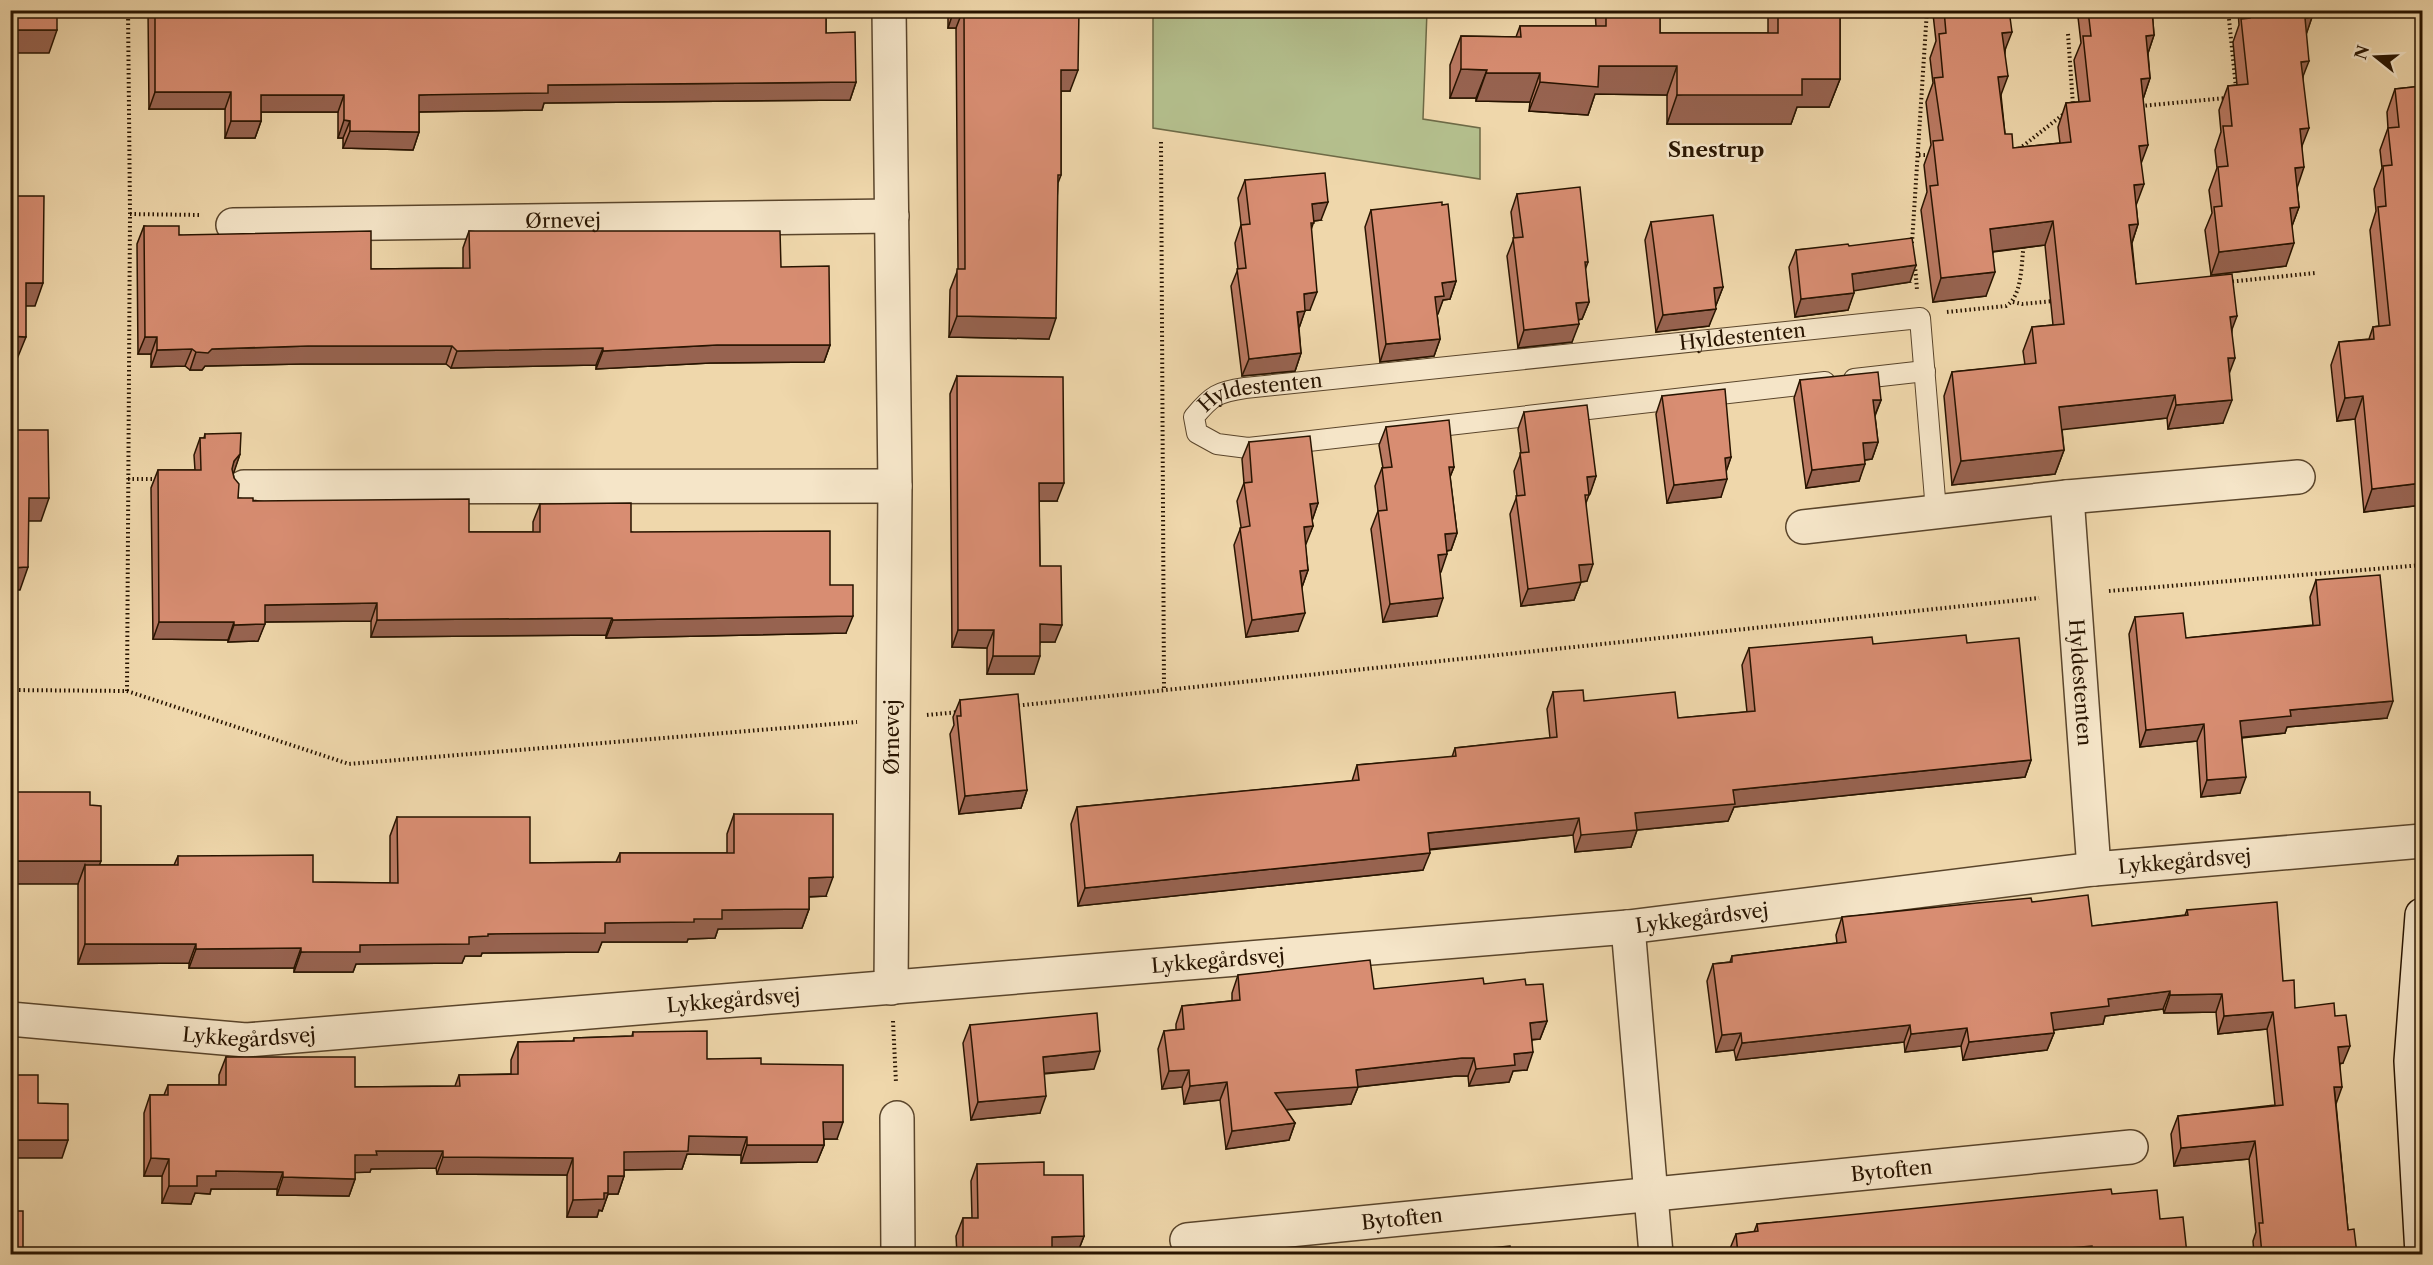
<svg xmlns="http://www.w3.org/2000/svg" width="2433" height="1265" font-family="'Libre Caslon Text',serif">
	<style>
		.green { fill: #b4bf8d; stroke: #6e6a46; stroke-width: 1.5 }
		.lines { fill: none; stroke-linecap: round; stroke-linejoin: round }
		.lane-casing { stroke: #5a452b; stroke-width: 22 }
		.street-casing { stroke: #5a452b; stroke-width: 36 }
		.secondary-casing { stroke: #281400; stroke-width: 36 }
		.path { stroke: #281400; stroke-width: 4; stroke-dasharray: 1.5 3; stroke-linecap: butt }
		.lane { stroke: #f5e5c8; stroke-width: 20 }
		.street { stroke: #f5e5c8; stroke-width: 33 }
		.secondary { stroke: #f5e5c8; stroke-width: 33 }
		.wall { fill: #ba7962; stroke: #281400; stroke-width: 1.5 }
		.shaded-wall { fill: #976350; stroke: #281400; stroke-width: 1.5 }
		.building { fill: #d88d72; stroke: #281400; stroke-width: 1.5 }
		.labels { text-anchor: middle; stroke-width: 5; stroke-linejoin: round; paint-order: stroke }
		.street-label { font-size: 20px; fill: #281400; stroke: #f5e5c8 }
		.neighbourhood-label { font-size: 21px; font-weight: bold; fill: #281400; stroke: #f5e5c8 }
	</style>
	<rect width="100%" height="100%" fill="#efd7ab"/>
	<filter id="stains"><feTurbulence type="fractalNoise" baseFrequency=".00333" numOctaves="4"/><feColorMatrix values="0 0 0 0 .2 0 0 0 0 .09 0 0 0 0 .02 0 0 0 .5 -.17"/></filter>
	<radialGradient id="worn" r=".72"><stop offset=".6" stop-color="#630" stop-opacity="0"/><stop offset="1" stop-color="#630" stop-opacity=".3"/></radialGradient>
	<path class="green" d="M1153,11H1427L1423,119L1480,128V179L1153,128Z"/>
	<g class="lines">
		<defs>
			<g id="lane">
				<path d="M1854,379L1925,371"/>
				<path id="s1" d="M1825,382L1248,448L1217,444L1197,433L1194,417C1212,395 1218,392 1245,388L1920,318L1936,511"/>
			</g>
			<g id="street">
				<path d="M889,10L895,486L891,988"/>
				<path id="s2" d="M233,225L892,216"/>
				<path d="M244,487L895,486"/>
				<path id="s3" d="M2067,497L2094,869"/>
				<path d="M1803,527L2067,497L2298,477"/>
				<path d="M1628,927L1656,1254"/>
				<path id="s4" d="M10,1019L246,1040L1628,927L2094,869L2422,841"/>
				<path d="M897,1118L898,1254"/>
				<path id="s5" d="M1187,1240L2131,1147"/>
			</g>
			<path id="secondary" d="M2422,1254L2411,1061L2422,915"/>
		</defs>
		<use href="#lane" class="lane-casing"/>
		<use href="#street" class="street-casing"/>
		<use href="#secondary" class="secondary-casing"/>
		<g class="path">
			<path d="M2229,19L2236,88"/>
			<path d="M2068,34L2073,105"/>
			<path d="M2141,106L2226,98"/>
			<path d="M1161,142L1164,690"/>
			<path d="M2019,149L2065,113"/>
			<path d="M1919,155H1930"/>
			<path d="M130,214L199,215"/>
			<path d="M1912,243L1927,10"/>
			<path d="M1915,265L1917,290"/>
			<path d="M2228,282L2315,273"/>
			<path d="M2013,302L2022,304L2054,301"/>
			<path d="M1947,312L2006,306C2023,296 2021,262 2024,243"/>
			<path d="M128,479H157"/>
			<path d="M2109,591L2422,565"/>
			<path d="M10,690L127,691L349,764L857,722"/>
			<path d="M127,691L130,214L128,10"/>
			<path d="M1014,706L2039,598"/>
			<path d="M927,715L959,712"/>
			<path d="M893,1021L896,1083"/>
		</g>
		<use href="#lane" class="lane"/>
		<use href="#street" class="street"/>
		<use href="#secondary" class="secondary"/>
	</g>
	<g class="wall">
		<path d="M148,10H826V33L856,82L850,100L544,103L542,110L419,112V132L413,150L343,148V138H338V112H261V121L255,138H225V109H149Z"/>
		<path d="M948,10H1079L1070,91H1061V175L1058,183L1049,339L949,337L950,290L958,269L956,28H948Z"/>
		<path d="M1595,10H1660V33H1768V10H1840V79L1829,107H1797L1791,124H1667V95L1595,94L1588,115L1529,111L1530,102L1476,101V98H1450V65L1461,36L1516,37L1520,26H1596Z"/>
		<path d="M1934,10H2009L2001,95L2005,134L2013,148L2060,143L2058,127L2066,103L2079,102L2074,60L2081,43L2078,17L2080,10H2152L2154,35L2148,53L2150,78L2143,99L2141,164L2136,204L2138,224L2132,243L2136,284L2232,330L2229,373L2223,423L2168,429L2167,418L2062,429L2064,450L2055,474L1952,485L1944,396L1952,372L2025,365L2023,351L2032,327L2053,325L2045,245L1993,252L1986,296L1933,302L1921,210L1927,192L1924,165L1931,145L1926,102L1933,83L1930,58L1936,41L1933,14Z"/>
		<path d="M2238,10H2312V17L2306,34L2303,78L2302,146L2297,188L2299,207L2292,226L2286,266L2211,275L2205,230L2212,213L2209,190L2217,168L2215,150L2221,132L2219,110L2228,86L2237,85L2233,42L2239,25Z"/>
		<path d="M2422,86V505L2364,512L2355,419L2337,421L2331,365L2339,342L2369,339L2373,327L2379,326L2370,230L2376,211L2374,189L2382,168L2380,150L2388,128L2387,112L2395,89Z"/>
		<path d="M1245,180L1321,220L1314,221L1311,230L1310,310H1305L1299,328L1301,353L1295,371L1242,376L1231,286L1238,269L1235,243L1241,225L1238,198Z"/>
		<path d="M1517,194L1588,262L1585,270L1589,302L1582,319L1578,320L1572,342L1518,348L1507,256L1514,238L1511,212Z"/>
		<path d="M1371,210L1456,281L1450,299L1443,300L1437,314L1440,339L1434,356L1380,362L1365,227Z"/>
		<path d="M1651,222L1723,287L1716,305H1715L1709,326L1656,332L1645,240Z"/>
		<path d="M144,226L179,235L371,269L463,268V248L469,231L781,267L830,345L824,362L710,363L596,369V365L451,368L446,364H301L205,366L202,370H190L185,366L151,367V354H138L137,244Z"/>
		<path d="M1849,246L1910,282L1854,290L1848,310L1795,317L1789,267L1796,250Z"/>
		<path d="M957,376L1057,501H1039L1040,566L1055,642H1040L1034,674H987V648L952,647L950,394Z"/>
		<path d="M1800,380L1881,400L1875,416L1878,442L1872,459L1865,460L1859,481L1806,488L1794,398Z"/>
		<path d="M1662,396L1731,457L1726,471L1721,497L1667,503L1656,414Z"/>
		<path d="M1524,412L1596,476L1586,503L1587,581L1581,582L1574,600L1521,606L1510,514L1517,496L1514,471L1521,453L1518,429Z"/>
		<path d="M1386,427L1454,467L1450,477L1457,533L1451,550L1447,551L1440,572L1437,616L1383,622L1371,529L1378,511L1375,486L1382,468H1383L1379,445Z"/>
		<path d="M205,434L240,454L233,473L238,498L469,532H533V522L540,504L631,532L830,585L846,633L606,638V635L371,637V621L265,622L258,641L228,642V640L153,639L151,488L158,470H195L194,455L200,438H204Z"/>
		<path d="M1249,442L1318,503L1312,520L1313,526L1305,544L1308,570L1302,587L1298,631L1246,637L1234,545L1241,527L1237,501L1244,483L1242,459Z"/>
		<path d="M2316,580L2387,718L2287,727L2285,733L2242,738L2240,793L2201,797L2197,741L2140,747L2129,634L2135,617L2186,638L2313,625L2310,597Z"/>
		<path d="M1967,643L2031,760L2025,777L1734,807L1728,821L1637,830L1631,847L1575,852L1573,835L1429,850L1423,870L1078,906L1071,824L1077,807L1352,781L1357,765L1452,757L1455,748L1550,738L1547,709L1553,692L1584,701L1678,718L1747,712L1742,665L1749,648L1873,644Z"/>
		<path d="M960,700L1027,790L1021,808L959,814L950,734L954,725L953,717Z"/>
		<path d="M90,805L99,865H174L178,856L313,882L390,883V836L397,817L530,863L616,862L620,853H727V834L734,814L826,896L809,897V909L802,928L718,929L715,938L688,939L687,942H602L598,952L482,953L481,956H465L462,963L356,964L353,972H294V968H189V963L78,964V884Z"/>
		<path d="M2032,902L2092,926L2185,915L2187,910L2283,981L2295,1008L2335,1016L2343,1063L2340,1064L2336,1104L2348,1230L2357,1254H2254L2253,1241L2256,1232L2249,1159L2174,1166L2171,1134L2178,1116L2275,1105L2267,1029L2218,1034L2216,1012L2164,1013L2163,1009L2105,1016L2103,1024L2053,1030L2054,1033L2047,1050L1963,1060L1961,1046L1905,1052L1904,1042L1736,1060L1734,1050L1716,1052L1707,981L1713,964L1730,962L1732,956L1837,943L1836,935L1842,917Z"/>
		<path d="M1238,975L1374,989L1484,984L1526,985L1547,1021L1540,1039L1532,1040L1527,1070L1513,1071L1509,1082L1469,1086L1468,1076H1456L1358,1087L1351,1104L1286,1110L1295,1123L1289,1140L1226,1149L1220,1100L1184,1104L1182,1087L1162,1089L1158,1049L1164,1031L1176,1030V1024L1182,1006L1232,1001V993Z"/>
		<path d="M970,1025L1094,1069L1044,1074L1040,1113L971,1120L963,1043Z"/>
		<path d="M633,1032L707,1059L761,1064L837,1139H824V1145L817,1162L741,1163V1155L687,1154L682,1169L624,1170V1176L618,1194H608L602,1211L599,1210L597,1217H567V1175L437,1174L436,1168L371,1169L370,1172H355V1179L349,1196L277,1195V1189H211L210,1194L195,1193L191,1204L162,1203V1176H144V1113L150,1095H164L168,1085H219V1075L226,1057L355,1087L455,1086L459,1075L511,1074V1060L518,1042L573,1041L574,1038L632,1036Z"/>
		<path d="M977,1164L1044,1175L1084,1236L1077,1254H957L956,1236L963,1218H972L971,1181Z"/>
		<path d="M2112,1194L2160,1219L2187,1254H1730L1729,1251L1736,1234L1754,1232L1757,1224Z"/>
	</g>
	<g class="shaded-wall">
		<path d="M954,10H963L956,28H948Z"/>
		<path d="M2312,17L2304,41L2305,18Z"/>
		<path d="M10,30H57L49,53H10Z"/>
		<path d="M2012,32L2003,55L2002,33Z"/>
		<path d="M2154,35L2146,59V36Z"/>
		<path d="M2309,61L2300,84L2301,62Z"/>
		<path d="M1599,66H1677L1667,95L1595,94L1588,115L1529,111L1540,82Z"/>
		<path d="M1461,69L1487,70L1476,98H1450Z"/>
		<path d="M1061,70H1078L1070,91H1053Z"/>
		<path d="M1486,73H1540L1530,102L1476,101Z"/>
		<path d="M2008,76L1999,100L1998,77Z"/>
		<path d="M2150,78L2142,102L2141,79Z"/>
		<path d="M1802,79H1840L1829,107H1797L1791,124H1667L1677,95Z"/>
		<path d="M856,82L850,100L544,103L542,110L413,112L419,95L548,85Z"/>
		<path d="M155,92H231L225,109H149Z"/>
		<path d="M261,95H344L338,112H255Z"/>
		<path d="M344,120L350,121L343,138H338Z"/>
		<path d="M231,121H261L255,138H225Z"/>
		<path d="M2309,128L2300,151V129Z"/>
		<path d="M350,131L419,132L413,150L343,148Z"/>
		<path d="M2148,145L2139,169V146Z"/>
		<path d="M2304,167L2296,191L2295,168Z"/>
		<path d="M2144,184L2135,208L2134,185Z"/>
		<path d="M1328,202L1321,220L1305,222L1312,204Z"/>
		<path d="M2299,207L2290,231V208Z"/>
		<path d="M2053,221L2045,245L1981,253L1990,229Z"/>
		<path d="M2138,224L2130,248L2129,225Z"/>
		<path d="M2294,243L2286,266L2211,275L2219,252Z"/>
		<path d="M1916,265L1910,282L1846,292L1852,274Z"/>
		<path d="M1995,272L1986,296L1933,302L1941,278Z"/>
		<path d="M1456,281L1450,299L1443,300L1438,314L1429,315L1435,297L1442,283Z"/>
		<path d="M26,283H43L35,306H17Z"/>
		<path d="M1723,287L1716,305L1707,306L1714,288Z"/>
		<path d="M1317,292L1310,310L1297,311L1304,294Z"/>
		<path d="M1854,293L1848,310L1795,317L1801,299Z"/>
		<path d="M1589,302L1582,319L1570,321L1576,303Z"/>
		<path d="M1716,309L1709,326L1656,332L1663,315Z"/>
		<path d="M1305,311L1299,328L1297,312Z"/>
		<path d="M957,316L1056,318L1049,339L949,337Z"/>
		<path d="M2237,316L2228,340L2230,317Z"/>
		<path d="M1579,324L1572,342L1518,348L1524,330Z"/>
		<path d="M10,336L26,337L17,359H10Z"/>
		<path d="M145,337H157L151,354H138Z"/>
		<path d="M1440,339L1434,356L1380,362L1386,344Z"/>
		<path d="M717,345H830L824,362L710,363L596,369L603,351Z"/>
		<path d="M308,346H452L446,364H301L205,366L202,370H190L196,352L212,349Z"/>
		<path d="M603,348L596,365L451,368L457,351Z"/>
		<path d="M192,349L185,366L151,367L157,350Z"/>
		<path d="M1301,353L1295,371L1242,376L1249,359Z"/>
		<path d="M2228,358H2235L2226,382Z"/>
		<path d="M2175,395L2167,418L2050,431L2059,407Z"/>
		<path d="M2363,396L2355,419L2337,421L2345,398Z"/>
		<path d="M1873,400H1881L1874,417Z"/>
		<path d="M2232,400L2223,423L2168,429L2176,405Z"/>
		<path d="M1878,442L1872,459L1857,461L1863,443Z"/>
		<path d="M2064,450L2055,474L1952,485L1961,461Z"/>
		<path d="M240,454L234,472L228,478L234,461Z"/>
		<path d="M1731,457L1725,475V458Z"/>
		<path d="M1865,464L1859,481L1806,488L1812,470Z"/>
		<path d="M1449,467H1454L1447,484Z"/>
		<path d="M1596,476L1590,494L1580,495L1587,477Z"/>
		<path d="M1727,479L1721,497L1667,503L1674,485Z"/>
		<path d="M1039,483H1064L1057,501H1032Z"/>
		<path d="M2422,483V505L2364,512L2372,489Z"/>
		<path d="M29,498H49L41,521H21Z"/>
		<path d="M1318,503L1312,521L1310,504Z"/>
		<path d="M1313,526L1306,544H1297L1304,527Z"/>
		<path d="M1457,533L1451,550L1438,552L1445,534Z"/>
		<path d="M1447,554L1441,572H1432L1438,555Z"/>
		<path d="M1593,564L1587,581L1581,582L1574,600L1521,606L1528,589L1579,565Z"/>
		<path d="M28,567L20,590H10V568Z"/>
		<path d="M1308,570L1302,587L1300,571Z"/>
		<path d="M1443,598L1437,616L1383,622L1390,604Z"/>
		<path d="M377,603L371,621L258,622L265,605Z"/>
		<path d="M1305,613L1298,631L1246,637L1252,620Z"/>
		<path d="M853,616L846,633L606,638L613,620Z"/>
		<path d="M612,618L606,635L371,637L377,620Z"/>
		<path d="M159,622H234L228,640L153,639Z"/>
		<path d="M265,624L258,641L228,642L234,625Z"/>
		<path d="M1040,624L1062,625L1055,642H1034Z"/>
		<path d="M958,630H994L987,648L952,647Z"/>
		<path d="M993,656H1040L1034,674H987Z"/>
		<path d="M2393,701L2387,718L2287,727L2285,733L2234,738L2240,721L2290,710Z"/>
		<path d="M2204,724L2197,741L2140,747L2146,730Z"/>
		<path d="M2031,760L2025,777L1734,807L1728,821L1637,830L1631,847L1575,852L1581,835L1635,813L1733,790Z"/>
		<path d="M2246,777L2240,793L2201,797L2207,780Z"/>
		<path d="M1027,790L1021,808L959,814L965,796Z"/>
		<path d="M1579,818L1573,835L1421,850L1428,833Z"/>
		<path d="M1430,853L1423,870L1078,906L1085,888Z"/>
		<path d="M10,861H101L92,884L85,865L78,884H10Z"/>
		<path d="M833,877L826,896L802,897L809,878Z"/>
		<path d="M809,909L802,928L718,929L715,938L688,939L687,942H602L598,952L482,953L481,956H465L462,963L356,964L353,972H294L301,952L360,945L469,937L488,934L605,923L694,919L722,910Z"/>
		<path d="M85,944H196L189,963L78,964Z"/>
		<path d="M301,948L294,968H189L196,949Z"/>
		<path d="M2170,991L2163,1009L2105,1016L2103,1024L2045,1031L2051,1013L2108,999Z"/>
		<path d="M2222,994L2216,1012L2164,1013L2170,995Z"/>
		<path d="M2273,1012L2267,1029L2218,1034L2224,1016Z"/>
		<path d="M1547,1021L1540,1039L1524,1040L1530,1023Z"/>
		<path d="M1910,1025L1904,1042L1736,1060L1742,1043Z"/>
		<path d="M1967,1028L1961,1046L1905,1052L1911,1034Z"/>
		<path d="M1741,1033L1734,1050L1716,1052L1722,1035Z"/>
		<path d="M2054,1033L2047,1050L1963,1060L1969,1042Z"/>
		<path d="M2350,1046L2343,1063L2331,1064L2338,1047Z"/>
		<path d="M1100,1051L1094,1069L1036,1074L1043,1057Z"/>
		<path d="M1533,1052L1527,1070L1513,1071L1509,1082L1469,1086L1476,1069L1514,1054Z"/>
		<path d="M1462,1058H1474L1468,1076H1456L1356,1087H1358L1351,1104L1269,1111L1275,1093L1356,1070Z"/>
		<path d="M1189,1070L1182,1087L1162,1089L1169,1071Z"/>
		<path d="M1227,1082L1220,1100L1184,1104L1190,1086Z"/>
		<path d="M2334,1087H2342L2336,1104Z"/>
		<path d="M1046,1096L1040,1113L971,1120L978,1102Z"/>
		<path d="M823,1122H843L837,1139H817Z"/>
		<path d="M1295,1123L1289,1140L1226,1149L1232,1131Z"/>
		<path d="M689,1136L747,1137L741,1155L687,1154L682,1169L618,1170L624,1152Z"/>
		<path d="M10,1140H68L62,1158H10Z"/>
		<path d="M2255,1141L2249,1159L2174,1166L2181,1148Z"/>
		<path d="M747,1145H824L817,1162L741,1163Z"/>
		<path d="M376,1151H443L436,1168L371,1169L370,1172L349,1173L355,1155Z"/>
		<path d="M443,1157L573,1158L567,1175L437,1174Z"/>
		<path d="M151,1158L169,1159L162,1176H144Z"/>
		<path d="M216,1171L283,1172L277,1189H211L210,1194L195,1193L191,1204L162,1203L169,1186L197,1176Z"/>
		<path d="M608,1176H624L618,1194H608L602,1211L599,1210L597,1217H567L573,1200Z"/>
		<path d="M283,1177L355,1179L349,1196L277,1195Z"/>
		<path d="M1084,1236L1077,1254H1045L1052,1237Z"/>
		<path d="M2092,1246L2089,1254H2021L2022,1252Z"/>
	</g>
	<g class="building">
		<rect x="10" y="10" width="47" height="20"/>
		<path d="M155,10H826V33L855,32L856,82L548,85V93L419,95V132L350,131V121L344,120V95H261V121H231V92H155Z"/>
		<path d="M964,10H1079L1078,70H1061V175H1058L1056,318L957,316V269H965Z"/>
		<path d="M1606,10H1660V33H1778V10H1840V79H1802V95H1677V66H1599L1598,87L1540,82V73H1486L1487,70L1461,69V36L1521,37L1520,26H1606Z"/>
		<path d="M1944,10H2009L2012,32L2002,33L2008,76L1998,77L2005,134H2012L2013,148L2071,142L2066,103L2090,101L2083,36H2091L2088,10H2152L2154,35L2146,36L2150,78L2141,79L2148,145L2139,146L2144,184L2134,185L2138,224L2129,225L2136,284L2232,274L2237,316L2230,317L2235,358H2228L2232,400L2176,405L2175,395L2059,407L2064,450L1961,461L1952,372L2036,363L2032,327L2064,324L2053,221L1990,229L1995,272L1941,278L1930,186L1938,185L1933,141L1943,140L1934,78L1943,77L1939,34L1946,33Z"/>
		<path d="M2249,10H2312V17L2305,18L2309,61L2301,62L2309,128L2300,129L2304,167L2295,168L2299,207L2290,208L2294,243L2219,252L2214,207L2222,206L2218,167L2228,166L2223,126H2232L2228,86L2248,84L2241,19L2250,18Z"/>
		<path d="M2422,86V369L2421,370L2422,388V483L2372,489L2363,396L2345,398L2339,342L2374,339L2373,327L2390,325L2378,207L2386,206L2383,166L2392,165L2388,128L2399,127L2395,89Z"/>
		<path d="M1325,173L1328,202L1312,204L1314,223H1311L1317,292L1304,294L1305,311L1297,312L1301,353L1249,359L1237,269L1246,268L1241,225L1250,224L1245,180Z"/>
		<path d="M1580,187L1588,262H1585L1589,302L1576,303L1579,324L1524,330L1513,238L1523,237L1517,194Z"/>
		<path d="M10,196H44L43,283H26V337L10,336Z"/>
		<path d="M1442,202V205L1448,204L1456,281L1442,283L1444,296L1435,297L1440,339L1386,344L1371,210Z"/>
		<path d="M1713,215L1723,287L1714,288L1716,309L1663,315L1651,222Z"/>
		<path d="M144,226H179V235L371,231V269L470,268L469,231H780L781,267L829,266L830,345H717L603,351V348L457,351L452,346H308L212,349L208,353L196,352L192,349L157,350V337H145Z"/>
		<path d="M1912,238L1916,265L1852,274L1854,293L1801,299L1796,250L1848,244L1849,246Z"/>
		<path d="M1878,372L1881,400H1873L1878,442L1863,443L1865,464L1812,470L1800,380Z"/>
		<path d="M957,376L1063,377L1064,483H1039L1040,566H1061L1062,625L1040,624V656H993L994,630H958Z"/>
		<path d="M1725,389L1731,457L1725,458L1727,479L1674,485L1662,396Z"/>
		<path d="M1587,405L1596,476L1587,477L1589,495H1585L1593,564L1579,565L1581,582L1528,589L1516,496L1525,495L1520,453L1529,452L1524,412Z"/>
		<path d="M1449,420L1454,467H1449L1457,533L1445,534L1447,554L1438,555L1443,598L1390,604L1378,511L1387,510L1382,468L1392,467L1386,427Z"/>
		<path d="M10,430H48L49,498H29L28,567L10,568Z"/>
		<path d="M241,433L240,454L234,461L232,469L234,478L239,484L238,498H253V501L469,499V532H540V504L631,503V532L830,531V585H853V616L613,620L612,618L377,620V603L265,605V624L234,625V622H159L158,470H201L200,438H205V434Z"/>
		<path d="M1310,436L1318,503L1310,504L1313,526L1304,527L1308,570L1300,571L1305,613L1252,620L1240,528L1250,526L1244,483L1252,482L1249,442Z"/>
		<path d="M2380,575L2393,701L2290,710L2291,716L2240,721L2246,777L2207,780L2204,724L2146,730L2135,617L2183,613L2186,638L2320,625L2316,580Z"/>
		<path d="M1966,635L1967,643L2019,638L2031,760L1733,790L1735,804L1635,813L1637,830L1581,835L1579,818L1428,833L1430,853L1085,888L1077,807L1359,780L1357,765L1456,756L1455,748L1557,737L1553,692L1583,690L1584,701L1675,692L1678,718L1755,711L1749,648L1872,637L1873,644Z"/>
		<path d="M1018,694L1027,790L965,796L957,716H961L960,700Z"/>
		<path d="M10,792H90V805L101,806V861H10Z"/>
		<path d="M734,814H833V877L809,878V909L722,910V919H694V922L605,923V933L488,934V936L469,937V944L360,945V952H301V948L196,949V944H85V865H178V856L313,855V882L398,883L397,817H530V863L620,862V853H734Z"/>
		<path d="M2088,895L2092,926L2188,915L2187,910L2277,902L2283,981L2294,980L2295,1008L2334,1003L2335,1016L2346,1015L2350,1046L2338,1047L2342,1087H2334L2348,1230L2354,1229L2357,1254H2262L2259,1223H2263L2255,1141L2181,1148L2178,1116L2283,1105L2273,1012L2224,1016L2222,994L2170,995V991L2108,999L2109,1006L2051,1013L2054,1033L1969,1042L1967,1028L1911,1034L1910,1025L1742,1043L1741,1033L1722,1035L1713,964L1732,962V956L1846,942L1842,917L1977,903L2031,898L2032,902Z"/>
		<path d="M1370,960L1374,989L1483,978L1484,984L1525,979L1526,985L1543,984L1547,1021L1530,1023L1533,1052L1514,1054L1515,1065L1476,1069L1474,1058H1462L1356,1070L1358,1087L1275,1093L1295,1123L1232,1131L1227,1082L1190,1086L1189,1070L1169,1071L1164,1031L1184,1029L1182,1006L1240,1000L1238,975Z"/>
		<path d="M1097,1013L1100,1051L1043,1057L1046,1096L978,1102L970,1025Z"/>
		<path d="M707,1031V1059L761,1058V1064L843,1065V1122H823L824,1145H747V1137L689,1136L688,1151L624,1152V1176H608V1193H604V1199L573,1200V1158L443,1157V1151H376L377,1155H355V1179L283,1177V1172L216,1171V1176H197V1186H169V1159L151,1158L150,1095H168V1085H226V1057H355V1087L460,1086L459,1075L518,1074V1042L574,1041V1038L633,1036V1032Z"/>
		<path d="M10,1075H38V1103L68,1104V1140H10Z"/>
		<path d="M1044,1162V1175H1083L1084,1236L1052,1237V1254H963V1218H978L977,1164Z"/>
		<path d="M2111,1189L2112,1194L2157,1190L2160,1219L2183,1217L2187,1254H2093L2092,1246L2022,1252V1254H1738L1736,1234L1758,1231L1757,1224Z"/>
		<rect x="10" y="1211" width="13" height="43"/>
		<path d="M1510,1246L1511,1251L1550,1248L1551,1254H1428Z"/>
	</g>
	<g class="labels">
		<g class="street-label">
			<text dy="7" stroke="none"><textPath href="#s2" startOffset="330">Ørnevej</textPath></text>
			<text dy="7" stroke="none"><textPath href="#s1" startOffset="1212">Hyldestenten</textPath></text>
			<text dy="7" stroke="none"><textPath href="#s1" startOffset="726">Hyldestenten</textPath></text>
			<text dy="7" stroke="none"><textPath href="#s3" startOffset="186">Hyldestenten</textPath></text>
			<text transform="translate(892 737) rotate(-90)" y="7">Ørnevej</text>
			<text dy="7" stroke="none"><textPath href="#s4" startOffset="2184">Lykkegårdsvej</textPath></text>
			<text dy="7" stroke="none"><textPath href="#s4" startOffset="1698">Lykkegårdsvej</textPath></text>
			<text dy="7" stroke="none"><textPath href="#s4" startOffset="1212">Lykkegårdsvej</textPath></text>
			<text dy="7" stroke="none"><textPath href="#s4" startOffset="726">Lykkegårdsvej</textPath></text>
			<text dy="7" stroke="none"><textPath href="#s4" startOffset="240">Lykkegårdsvej</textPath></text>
			<text dy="7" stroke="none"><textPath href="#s5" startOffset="708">Bytoften</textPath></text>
			<text dy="7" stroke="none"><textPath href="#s5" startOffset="216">Bytoften</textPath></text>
		</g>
		<g class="neighbourhood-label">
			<text x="1716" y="157">Snestrup</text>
		</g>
	</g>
	<rect width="2433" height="1265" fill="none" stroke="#efd7ab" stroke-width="36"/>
	<rect x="12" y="12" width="2409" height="1241" fill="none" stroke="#281400" stroke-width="3"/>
	<rect x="18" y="18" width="2397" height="1229" fill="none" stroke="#281400" stroke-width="1.5"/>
	<g transform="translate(2376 57) rotate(288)" stroke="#f5e5c8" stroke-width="4.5" paint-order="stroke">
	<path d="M0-4.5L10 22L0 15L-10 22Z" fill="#281400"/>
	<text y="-9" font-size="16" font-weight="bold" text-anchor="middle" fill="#281400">N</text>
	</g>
	<rect width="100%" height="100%" filter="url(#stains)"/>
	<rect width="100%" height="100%" fill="url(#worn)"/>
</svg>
